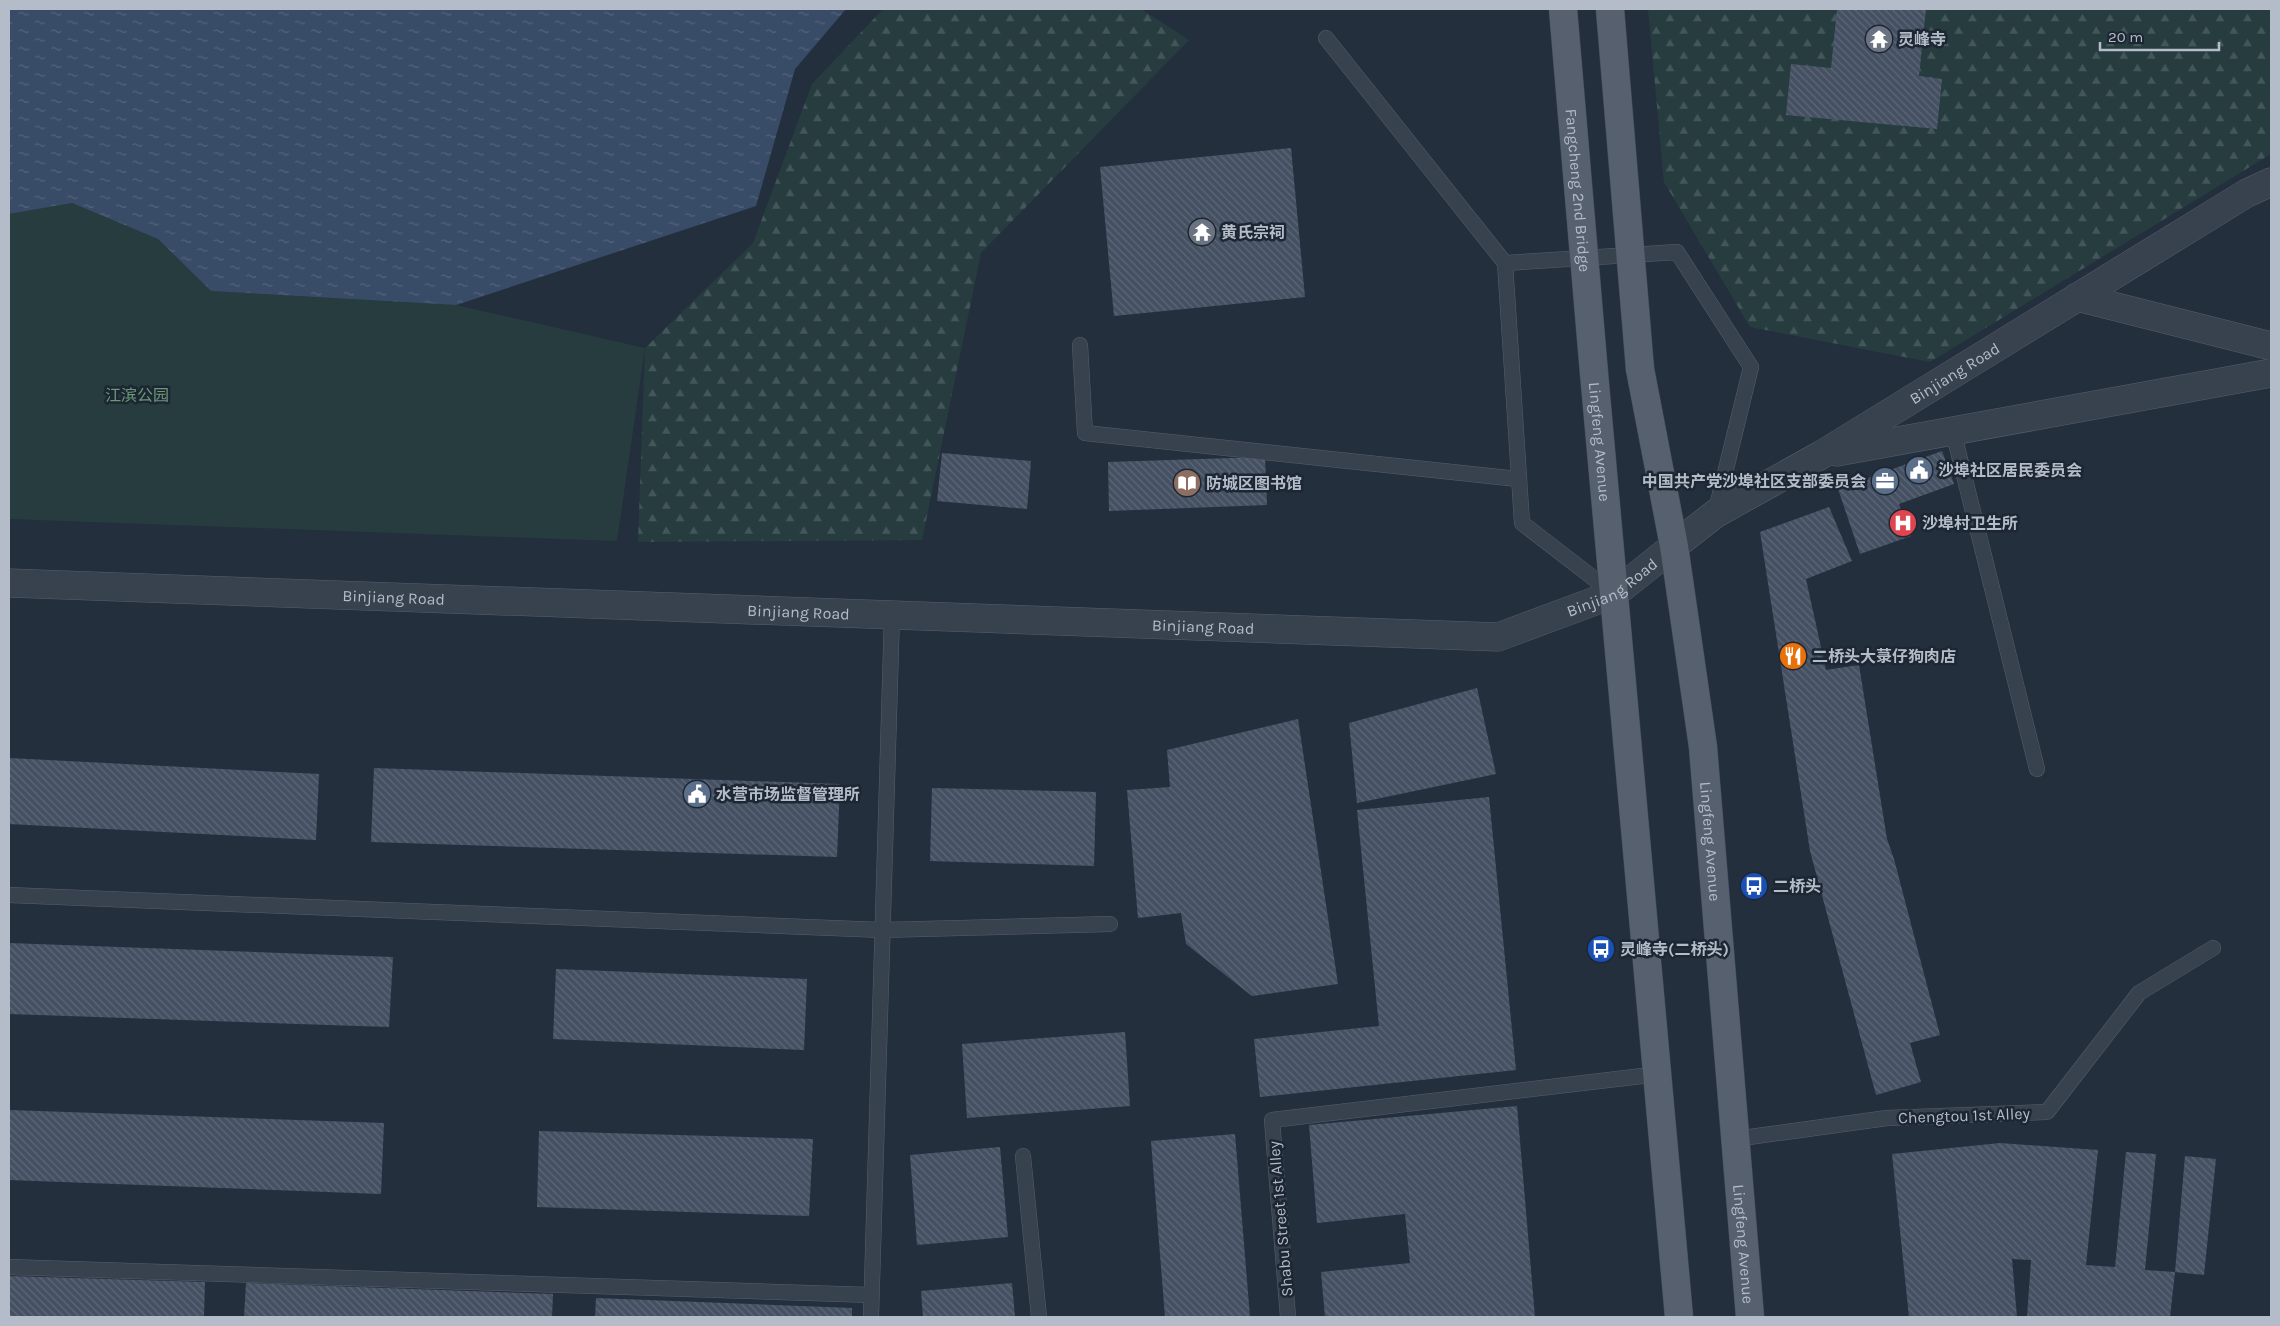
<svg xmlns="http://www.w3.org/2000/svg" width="2280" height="1326" font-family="Karla,'Noto Sans SC',sans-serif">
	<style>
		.green { fill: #263c3f }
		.forest { fill: url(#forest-firs) }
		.water { fill: url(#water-ripples) }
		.building { fill: url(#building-back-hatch) }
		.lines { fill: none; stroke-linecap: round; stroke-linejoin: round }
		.service-casing { stroke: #565f6c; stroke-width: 16 }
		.minor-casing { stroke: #565f6c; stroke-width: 29 }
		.tertiary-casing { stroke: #565f6c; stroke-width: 29 }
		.primary-casing { stroke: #414a57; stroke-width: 29 }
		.service { stroke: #38414e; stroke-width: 15 }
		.minor { stroke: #38414e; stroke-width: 28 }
		.tertiary { stroke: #38414e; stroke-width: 28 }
		.primary { stroke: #56606e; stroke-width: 28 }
		.primary-bridge-casing { stroke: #414a57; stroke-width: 29; stroke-linecap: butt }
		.primary-bridge { stroke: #56606e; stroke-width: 28 }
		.labels { text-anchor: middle; stroke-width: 5; stroke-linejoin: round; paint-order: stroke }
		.poi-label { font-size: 16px; font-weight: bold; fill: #b4bcc9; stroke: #1d2633; text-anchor: start }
		.street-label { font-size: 16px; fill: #b4bcc9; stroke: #1d2633 }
		.park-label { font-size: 16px; fill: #6b9a76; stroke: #1d2633 }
	</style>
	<defs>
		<pattern id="forest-firs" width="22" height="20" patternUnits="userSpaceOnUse" patternTransform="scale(1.25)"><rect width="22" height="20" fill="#263c3f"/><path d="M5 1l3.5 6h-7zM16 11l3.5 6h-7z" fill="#435659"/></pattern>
		<pattern id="water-ripples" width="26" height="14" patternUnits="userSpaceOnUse" patternTransform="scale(1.25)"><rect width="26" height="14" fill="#394c67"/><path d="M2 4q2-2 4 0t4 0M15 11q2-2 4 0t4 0" fill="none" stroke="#53647b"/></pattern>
		<pattern id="building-back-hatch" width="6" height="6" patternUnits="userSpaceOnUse" patternTransform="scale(1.25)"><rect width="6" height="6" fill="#455162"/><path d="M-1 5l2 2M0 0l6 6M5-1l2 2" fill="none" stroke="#5d6877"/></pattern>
	</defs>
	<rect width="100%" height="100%" fill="#242f3e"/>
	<path class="green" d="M72,203L158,239L211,291L456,305L645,348L617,541L9,519V214Z"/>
	<g class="forest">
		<path d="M883,9H1141L1189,40L981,253L922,540L638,542L645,348L753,243L812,84Z"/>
		<path d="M1648,9H2271V154L1930,362L1750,327L1664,182Z"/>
	</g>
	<path class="water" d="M9,9H846L795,69L756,206L456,305L211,291L158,239L72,203L9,214Z"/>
	<g class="building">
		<path d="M1837,9H1926L1919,76L1942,79L1937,129L1786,115L1791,64L1831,68Z"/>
		<path d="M1291,148L1305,297L1114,316L1100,167Z"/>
		<path d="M1942,451L1954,484L1899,504L1911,536L1860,554L1838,489Z"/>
		<path d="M942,453L1031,461L1027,509L937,501Z"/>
		<path d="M1265,457L1267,505L1109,511L1108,462Z"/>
		<path d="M1829,507L1852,561L1806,579L1826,670L1859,665L1887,839L1894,859L1940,1035L1910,1043L1921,1082L1876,1095L1810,851L1760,532Z"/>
		<path d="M1477,688L1496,774L1357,803L1349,723Z"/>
		<path d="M1298,719L1338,984L1252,996L1186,944L1181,913L1138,918L1127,790L1170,787L1167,750Z"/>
		<path d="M9,758L319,774L316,840L9,824Z"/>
		<path d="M374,768L840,784L837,857L371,842Z"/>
		<path d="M932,788L1096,792L1094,866L930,861Z"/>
		<path d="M1489,797L1516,1070L1260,1097L1254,1039L1379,1026L1357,810Z"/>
		<path d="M9,943L393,957L389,1027L9,1014Z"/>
		<path d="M556,969L807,979L804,1050L553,1039Z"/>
		<path d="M1125,1032L1130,1106L967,1118L962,1044Z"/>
		<path d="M1517,1106L1535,1317H1325L1321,1272L1410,1263L1405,1214L1317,1223L1309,1125Z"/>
		<path d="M9,1110L384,1123L381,1194L9,1180Z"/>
		<path d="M539,1131L813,1139L809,1216L537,1207Z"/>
		<path d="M1235,1134L1250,1317H1165L1151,1141Z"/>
		<path d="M2000,1143L2098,1150L2086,1265L2115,1267L2126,1152L2156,1154L2145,1270L2175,1272L2170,1317H2027L2031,1260L2012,1259L2017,1317H1909L1892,1154Z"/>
		<path d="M1000,1147L1008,1237L917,1245L910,1155Z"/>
		<path d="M2185,1156L2216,1159L2204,1275L2175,1272Z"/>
		<path d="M9,1276L205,1282L204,1317H9Z"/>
		<path d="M246,1283L553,1294L552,1317H244Z"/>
		<path d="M1012,1283L1015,1317H923L921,1291Z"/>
		<path d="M596,1298L852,1308V1317H595Z"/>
	</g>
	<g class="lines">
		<defs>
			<g id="service">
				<path d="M1326,38L1505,263L1522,523L1614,594"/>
				<path d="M1505,263L1677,252L1751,367L1715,514"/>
				<path d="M1080,345L1085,433L1518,479"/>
				<path d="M1953,431L2037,769"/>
				<path d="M9,895L882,930L1110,924"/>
				<path d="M1735,1139L1887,1118L2047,1112L2139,993L2213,948"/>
				<path d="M1023,1156L1039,1317"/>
				<path d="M9,1267L871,1295"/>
				<path d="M871,1317L892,615"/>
				<path d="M1288,1317L1272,1120L1659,1074"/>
			</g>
			<g id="minor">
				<path d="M2077,297L2271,346"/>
				<path d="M1837,452L2271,373"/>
				<path id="s1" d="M1674,546L1715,514L1821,455L2247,193L2271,182"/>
			</g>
			<g id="tertiary">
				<path id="s2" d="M9,583L1498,637L1614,594L1674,546"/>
			</g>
			<g id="primary">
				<path id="s3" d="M1640,369L1674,546L1703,747L1750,1317"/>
				<path id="s4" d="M1594,373L1679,1317"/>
			</g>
		</defs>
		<use href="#service" class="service-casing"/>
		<use href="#minor" class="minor-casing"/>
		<use href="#tertiary" class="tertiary-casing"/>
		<use href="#primary" class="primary-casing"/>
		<use href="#service" class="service"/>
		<use href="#minor" class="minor"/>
		<use href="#tertiary" class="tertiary"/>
		<use href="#primary" class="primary"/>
		<defs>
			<g id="primary-bridge">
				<path id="s5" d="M1563,9L1594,373"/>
				<path d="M1610,9L1640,369"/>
			</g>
		</defs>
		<use href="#primary-bridge" class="primary-bridge-casing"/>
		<use href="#primary-bridge" class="primary-bridge"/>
	</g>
	<defs>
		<symbol id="temple-disc" viewBox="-11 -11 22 22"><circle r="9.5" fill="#6b7280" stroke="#1d2633"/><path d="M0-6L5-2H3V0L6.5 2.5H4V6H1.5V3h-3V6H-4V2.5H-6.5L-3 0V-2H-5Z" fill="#fff"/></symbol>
		<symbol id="civic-disc" viewBox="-11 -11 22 22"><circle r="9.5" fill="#5c6f8a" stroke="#1d2633"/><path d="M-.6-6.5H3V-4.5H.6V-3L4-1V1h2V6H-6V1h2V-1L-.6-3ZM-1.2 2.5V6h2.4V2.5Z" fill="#fff"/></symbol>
		<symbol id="office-disc" viewBox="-11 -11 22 22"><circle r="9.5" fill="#5c6f8a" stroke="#1d2633"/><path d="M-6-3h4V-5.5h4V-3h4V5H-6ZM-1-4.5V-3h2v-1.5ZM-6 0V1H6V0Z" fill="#fff"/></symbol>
		<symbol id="library-disc" viewBox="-11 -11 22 22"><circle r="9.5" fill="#8d6e63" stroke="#1d2633"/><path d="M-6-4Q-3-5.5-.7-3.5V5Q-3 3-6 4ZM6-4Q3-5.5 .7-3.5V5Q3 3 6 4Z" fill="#fff"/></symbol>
		<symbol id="hospital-disc" viewBox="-11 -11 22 22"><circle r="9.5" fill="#e0444e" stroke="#1d2633"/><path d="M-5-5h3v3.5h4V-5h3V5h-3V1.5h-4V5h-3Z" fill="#fff"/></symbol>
		<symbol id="restaurant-disc" viewBox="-11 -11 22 22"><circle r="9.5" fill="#e8710a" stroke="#1d2633"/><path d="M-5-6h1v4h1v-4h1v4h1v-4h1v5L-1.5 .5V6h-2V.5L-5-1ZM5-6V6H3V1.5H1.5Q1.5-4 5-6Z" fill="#fff"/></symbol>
		<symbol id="bus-disc" viewBox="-11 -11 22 22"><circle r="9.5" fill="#1a4fb4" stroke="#1d2633"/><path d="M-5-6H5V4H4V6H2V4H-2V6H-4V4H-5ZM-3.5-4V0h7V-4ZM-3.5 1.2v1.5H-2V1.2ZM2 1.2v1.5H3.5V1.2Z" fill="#fff"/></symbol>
	</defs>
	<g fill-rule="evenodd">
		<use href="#temple-disc" x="1863" y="23" width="32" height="32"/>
		<use href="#temple-disc" x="1186" y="216" width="32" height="32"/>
		<use href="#civic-disc" x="1903" y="454" width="32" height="32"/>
		<use href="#office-disc" x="1869" y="465" width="32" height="32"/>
		<use href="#library-disc" x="1171" y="467" width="32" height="32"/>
		<use href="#hospital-disc" x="1887" y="507" width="32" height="32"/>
		<use href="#restaurant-disc" x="1777" y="640" width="32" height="32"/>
		<use href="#civic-disc" x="681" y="778" width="32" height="32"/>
		<use href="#bus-disc" x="1738" y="870" width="32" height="32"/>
		<use href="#bus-disc" x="1585" y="933" width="32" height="32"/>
	</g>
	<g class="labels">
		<g class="poi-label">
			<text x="1898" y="45">灵峰寺</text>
			<text x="1221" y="238">黄氏宗祠</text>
			<text x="1938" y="476">沙埠社区居民委员会</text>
			<text x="1866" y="487" text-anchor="end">中国共产党沙埠社区支部委员会</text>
			<text x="1206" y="489">防城区图书馆</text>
			<text x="1922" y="529">沙埠村卫生所</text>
			<text x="1812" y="662">二桥头大菉仔狗肉店</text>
			<text x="716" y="800">水营市场监督管理所</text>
			<text x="1773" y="892">二桥头</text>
			<text x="1620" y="955">灵峰寺(二桥头)</text>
		</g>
		<g class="street-label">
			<text dy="6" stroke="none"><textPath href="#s5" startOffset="182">Fangcheng 2nd Bridge</textPath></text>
			<text dy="6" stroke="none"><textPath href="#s1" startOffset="330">Binjiang Road</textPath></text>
			<text dy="6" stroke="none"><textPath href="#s4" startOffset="69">Lingfeng Avenue</textPath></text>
			<text dy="6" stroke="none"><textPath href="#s2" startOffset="1615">Binjiang Road</textPath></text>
			<text dy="6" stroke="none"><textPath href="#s2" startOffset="385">Binjiang Road</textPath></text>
			<text dy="6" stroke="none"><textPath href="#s2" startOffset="790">Binjiang Road</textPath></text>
			<text dy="6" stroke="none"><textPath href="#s2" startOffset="1195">Binjiang Road</textPath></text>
			<text dy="6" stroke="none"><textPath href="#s3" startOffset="478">Lingfeng Avenue</textPath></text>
			<text transform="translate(1964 1115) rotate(-2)" y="6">Chengtou 1st Alley</text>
			<text transform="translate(1280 1219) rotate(-95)" y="6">Shabu Street 1st Alley</text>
			<text dy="6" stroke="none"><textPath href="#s3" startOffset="882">Lingfeng Avenue</textPath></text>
		</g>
		<g class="park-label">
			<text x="137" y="401">江滨公园</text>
		</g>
	</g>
	<rect width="2280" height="1326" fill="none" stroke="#b4bcc9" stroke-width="20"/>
	<path d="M2100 42v8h119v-8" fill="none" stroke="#b4bcc9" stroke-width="2.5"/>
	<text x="2108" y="42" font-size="15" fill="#b4bcc9" stroke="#1d2633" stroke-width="4" paint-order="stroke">20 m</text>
</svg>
